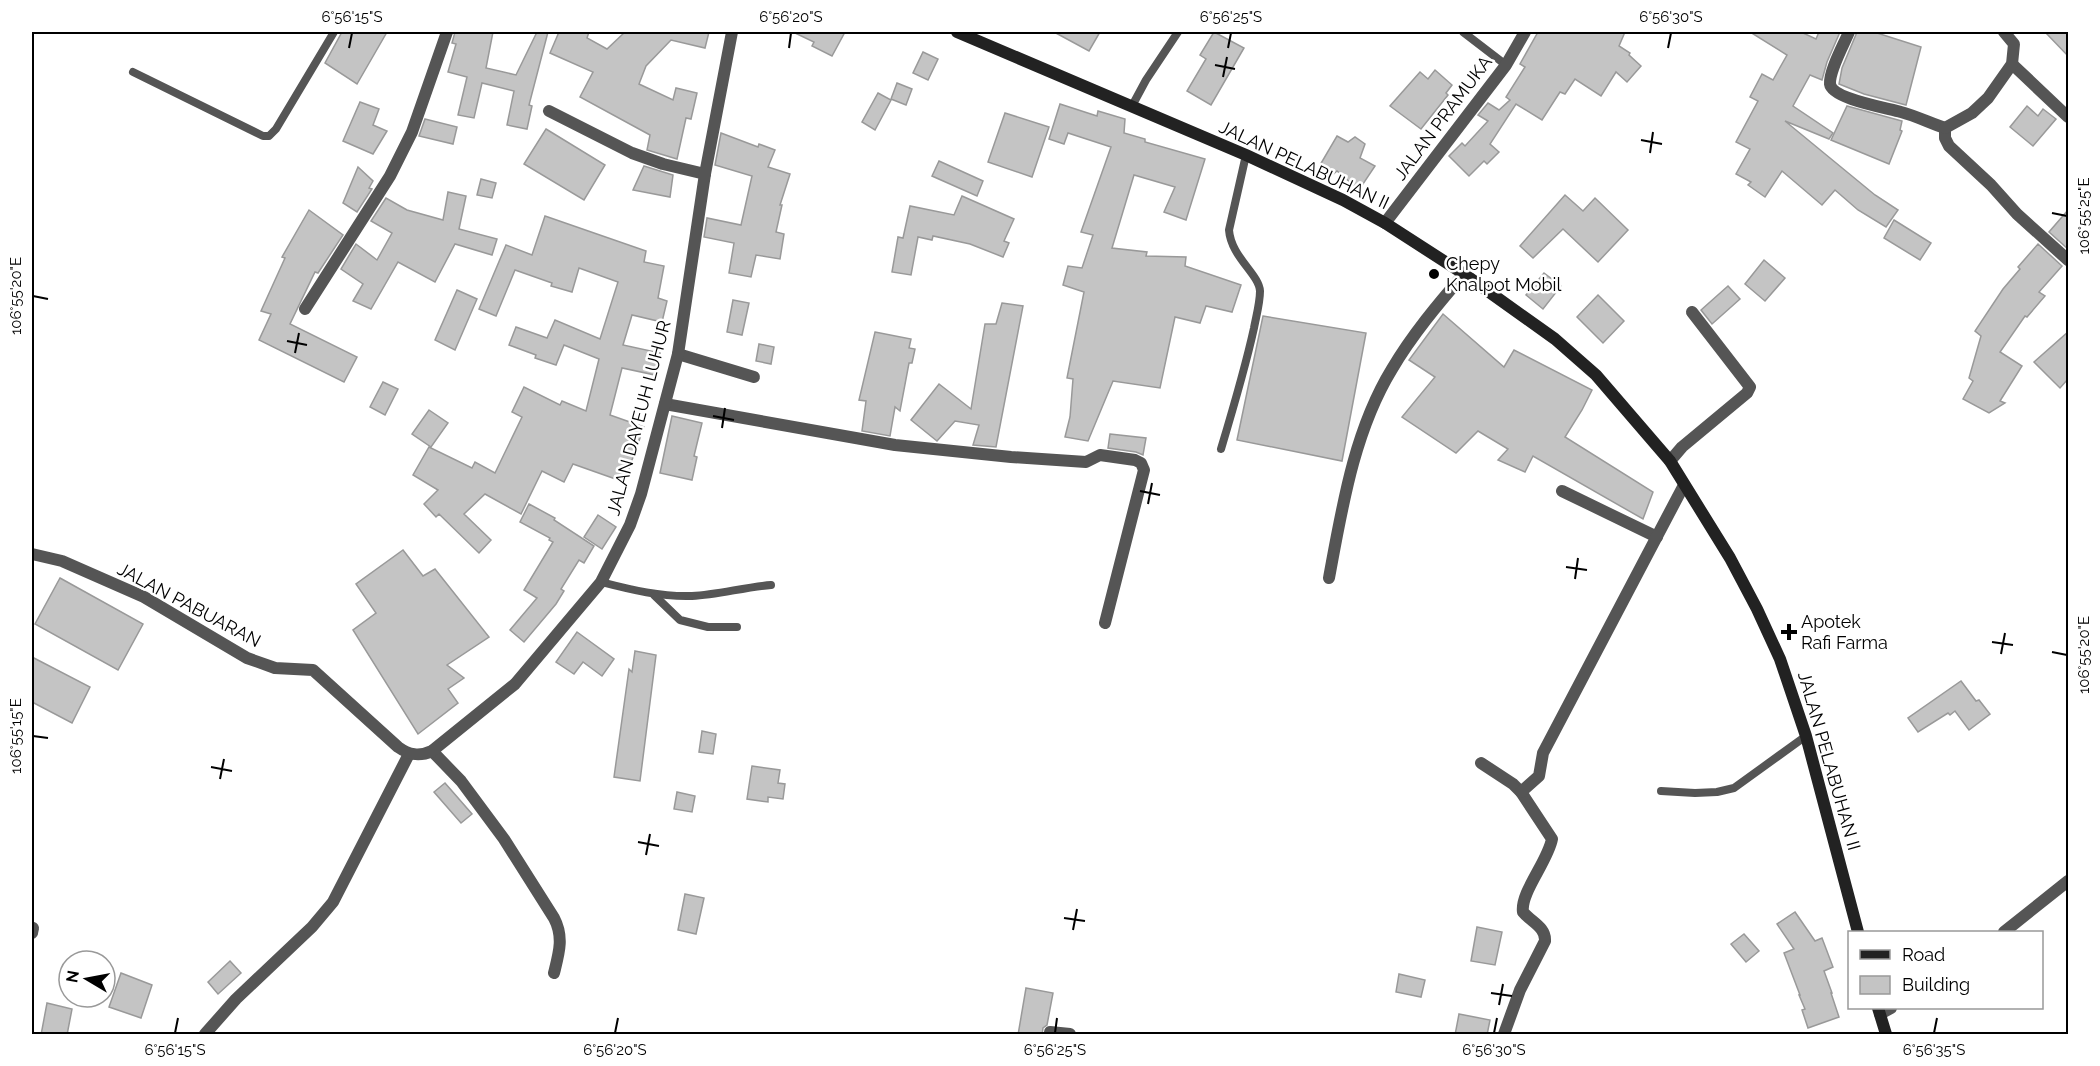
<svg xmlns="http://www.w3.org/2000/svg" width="2100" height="1066" font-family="Raleway,sans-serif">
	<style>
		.building { fill: #c4c4c4; stroke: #999; stroke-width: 1.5 }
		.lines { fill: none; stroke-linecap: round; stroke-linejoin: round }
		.service { stroke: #555; stroke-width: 8 }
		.minor { stroke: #555; stroke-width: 12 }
		.tertiary { stroke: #555; stroke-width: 12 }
		.secondary { stroke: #222; stroke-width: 12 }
		.ticks { fill: none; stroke: #000; stroke-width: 2 }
		.poi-dot { fill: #000; stroke: #fff; stroke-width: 2 }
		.labels { text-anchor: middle; stroke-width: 5; stroke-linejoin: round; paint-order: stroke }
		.street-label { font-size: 18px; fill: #000; stroke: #fff }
		.poi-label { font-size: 18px; fill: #000; stroke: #fff; text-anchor: start }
		.neatline { fill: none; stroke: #000; stroke-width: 2 }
		.ticks-label { font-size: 15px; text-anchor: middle; fill: #000 }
	</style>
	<rect width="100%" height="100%" fill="#fff"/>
	<g class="building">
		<path d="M342,32H387L357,84L325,63Z"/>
		<path d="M455,32H493L486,68L516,75L537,32H548L529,105L532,106L527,129L507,125L514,91L482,83L474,118L458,115L467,77L448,72L456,44L452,43Z"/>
		<path d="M559,32H589L587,38L607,49L625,32H709L705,48L671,40L646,66L639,84L673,100L676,88L697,93L691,119L686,118L677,159L647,150L650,135L580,97L593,72L550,53Z"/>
		<path d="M793,32H845L832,56L812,46L814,42Z"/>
		<path d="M1054,32H1100L1089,51Z"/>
		<path d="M1214,32L1244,48L1211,105L1187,91L1206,59L1200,55Z"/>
		<path d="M1538,32H1625L1619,46L1630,53L1629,55L1641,66L1627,82L1616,72L1601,96L1575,79L1565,94L1560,92L1542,120L1516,104L1490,144L1499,152L1487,164L1484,161L1469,176L1449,156L1462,143L1465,146L1488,121L1478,115L1488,103L1499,110L1510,100L1506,97L1525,67L1520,64Z"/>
		<path d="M1750,32H1801L1816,39L1819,32H1840L1827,62L1822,80L1810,75L1793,106L1833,133L1829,139L1785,121L1875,195L1898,210L1886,227L1858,210L1835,190L1822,205L1782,171L1765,197L1748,185L1751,182L1736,174L1750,149L1736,142L1758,101L1750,97L1762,74L1773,80L1787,55Z"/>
		<path d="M1857,32H1874L1921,47L1906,105L1864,94L1839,84L1842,68Z"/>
		<path d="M2045,32H2068V56Z"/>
		<path d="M923,52L938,59L928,80L913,73Z"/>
		<path d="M1435,70L1452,85L1446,93L1448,95L1421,129L1390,106L1420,72L1428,79Z"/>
		<path d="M897,83L912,89L906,105L891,99Z"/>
		<path d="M878,93L891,100L875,130L862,122Z"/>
		<path d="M360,102L379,109L373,125L387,131L373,154L343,141Z"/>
		<path d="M1060,104L1097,116L1098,111L1125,119L1124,133L1145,139V142L1205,159L1186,220L1164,212L1175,187L1134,175L1112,248L1147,252L1146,256L1186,257L1185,266L1241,285L1232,312L1206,306L1200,323L1175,317L1160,388L1113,381L1088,441L1065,437L1070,417L1073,379L1067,378L1084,292L1063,285L1068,266L1082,268L1093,235L1081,232L1111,147L1068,133L1064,144L1049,139Z"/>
		<path d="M1847,106L1902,121L1900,130L1902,131L1889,164L1831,140Z"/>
		<path d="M2027,106L2038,116L2043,109L2056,119L2033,146L2010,127Z"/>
		<path d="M1005,113L1049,127L1032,177L988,162Z"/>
		<path d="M425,119L457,127L453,144L419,136Z"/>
		<path d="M546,129L605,165L584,200L524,164Z"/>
		<path d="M721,133L758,147L759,144L775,150L768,167L790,174L780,205H782L776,232L784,234L780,259L756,255L751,277L729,273L734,243L704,237L707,218L741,225L752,176L715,165Z"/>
		<path d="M1337,136L1348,142L1355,137L1365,144L1360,158L1375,166L1359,190L1337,171L1329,178L1320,165Z"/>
		<path d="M939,161L983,181L977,196L932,176Z"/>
		<path d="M644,166L673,175L670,197L633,190Z"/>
		<path d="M358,167L373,181L369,188L372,189L357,212L343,203Z"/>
		<path d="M481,179L496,183L492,198L477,195Z"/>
		<path d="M448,192L466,196L459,229L497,239L492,255L455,244L435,282L398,262L371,309L353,301L363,284L341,269L356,244L377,260L392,233L371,221L386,198L407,210L443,220Z"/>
		<path d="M1565,195L1583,211L1595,198L1628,230L1598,262L1563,229L1533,258L1520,246Z"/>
		<path d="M962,196L1014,219L1004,241L1009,243L1003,257L970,244L933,236L932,240L918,237L911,275L892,272L898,237L903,238L910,206L954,215Z"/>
		<path d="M309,210L343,235L318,273L315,272L290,324L357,357L344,382L259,340L271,314L261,311L285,258L282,257Z"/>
		<path d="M2068,210V249L2049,232Z"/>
		<path d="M545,216L646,251L644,262L664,266L658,298L667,301L662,322L632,315L623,345L660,353L655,375L622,368L610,415L644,427L624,482L573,464L564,482L542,471L521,514L485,494L464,514L491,540L479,553L439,514L436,517L424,504L438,490L413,475L429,447L472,468L475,462L495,473L522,417L512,412L524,387L560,405L562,401L586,411L599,359L564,345L556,365L535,358L536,355L509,345L516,327L547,338L555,320L600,339L618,282L579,268L572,292L551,286L552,283L515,270L496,316L479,309L506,245L532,255Z"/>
		<path d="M1894,220L1931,243L1920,260L1884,238Z"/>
		<path d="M2038,244L2062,266L2039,292L2045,296L2027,317L2025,316L2000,352L2022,366L2000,401L2005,403L1989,413L1963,399L1973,381L1969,378L1981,336L1975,331L2003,289L2020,269L2018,267Z"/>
		<path d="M1764,260L1785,278L1765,301L1745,284Z"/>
		<path d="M1544,273L1561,286L1543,309L1526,295Z"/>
		<path d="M1728,286L1740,299L1712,324L1701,310Z"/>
		<path d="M457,290L477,299L455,350L435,340Z"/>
		<path d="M1598,295L1624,321L1603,343L1577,317Z"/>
		<path d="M733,300L749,303L742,335L727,332Z"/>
		<path d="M1002,303L1023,306L996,447L973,445L979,425L955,421L937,441L911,420L939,384L971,409L985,324H996Z"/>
		<path d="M1443,314L1504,367L1514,350L1592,390L1582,410L1565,437L1653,492L1643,519L1533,456L1525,472L1498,460L1508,449L1478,431L1456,453L1402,417L1435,377L1409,360Z"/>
		<path d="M1263,316L1366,333L1342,461L1237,440Z"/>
		<path d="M875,332L911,339L909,348L915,349L912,363H909L900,411L895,407L890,436L862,431L866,401L859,400Z"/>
		<path d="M2068,332V379L2060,388L2034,362Z"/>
		<path d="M759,344L774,347L771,364L756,361Z"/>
		<path d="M383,382L398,389L385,415L370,407Z"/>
		<path d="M429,410L448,423L431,447L412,434Z"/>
		<path d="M672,416L702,423L694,456L697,457L692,480L660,473Z"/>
		<path d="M1110,434L1146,438L1143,455L1136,452L1108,448Z"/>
		<path d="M529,504L555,518L554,520L594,546L584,563L579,560L561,589L564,591L556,604L524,642L510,630L537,598L524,590L553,542L549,540L550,538L520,522Z"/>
		<path d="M598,515L616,527L602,549L584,537Z"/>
		<path d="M403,550L423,576L435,569L489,637L447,665L464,678L448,689L458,703L418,734L353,630L376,613L356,584Z"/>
		<path d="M60,578L143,624L118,670L35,624Z"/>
		<path d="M577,632L614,659L602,676L583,662L574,674L556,662Z"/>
		<path d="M635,651L656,655L640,781L614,777L629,669L632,672Z"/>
		<path d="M32,657L90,687L72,723L32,702Z"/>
		<path d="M1961,681L1976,701L1979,700L1990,714L1969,730L1955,711L1950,715L1948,713L1918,732L1908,718Z"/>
		<path d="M702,731L716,734L713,754L699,752Z"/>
		<path d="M752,766L780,770L778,783L785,784L783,799L768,797V802L747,799Z"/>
		<path d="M445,783L472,814L461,823L434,792Z"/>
		<path d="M677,792L695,796L692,812L674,809Z"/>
		<path d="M685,894L704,898L696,934L678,930Z"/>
		<path d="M1795,912L1815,941L1822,938L1833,967L1824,971L1832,993H1831L1839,1017L1808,1028L1802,1010L1805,1009L1799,995H1800L1784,953L1794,949L1777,924Z"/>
		<path d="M1477,927L1502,932L1495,965L1471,961Z"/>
		<path d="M1744,934L1759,951L1746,962L1731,944Z"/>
		<path d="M230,961L241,973L218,994L208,982Z"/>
		<path d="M121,973L152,985L141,1018L109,1007Z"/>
		<path d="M1399,974L1425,980L1421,997L1396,992Z"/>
		<path d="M1026,988L1053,993L1047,1025L1043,1028L1042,1035H1018Z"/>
		<path d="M47,1003L72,1009L67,1035H41Z"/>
		<path d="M1459,1014L1490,1020L1487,1035H1455Z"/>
	</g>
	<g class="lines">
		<g class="service">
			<path d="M1463,32L1506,65"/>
			<path d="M133,72L263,136H269L276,129L334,32"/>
			<path d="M1132,106L1146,80L1178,32"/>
			<path d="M1221,449C1233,409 1245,369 1254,328C1256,317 1260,303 1260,291C1259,274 1231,257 1229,230L1246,155"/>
			<path d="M601,582C632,590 661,597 692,596C718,595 744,587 771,585"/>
			<path d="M654,595L680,620L708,627H737"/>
			<path d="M1661,791L1695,793L1717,792L1734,788L1806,736"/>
		</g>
		<g class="minor">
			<path d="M1849,32C1844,44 1829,71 1830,84C1832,99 1888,108 1901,112C1916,116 1930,123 1945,128"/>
			<path d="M2012,64L2068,117"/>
			<path d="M549,111L632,153L663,164L705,174"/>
			<path d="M1945,128V138L1949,146L1991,185L2017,214L2068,260"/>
			<path d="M1945,128L1972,113L1988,98L2012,64L2014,44L2004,32"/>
			<path d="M305,309L390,176L412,132L447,32"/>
			<path d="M678,354L754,377"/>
			<path d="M665,404L895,445L1011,457L1086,462L1100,455L1135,460L1141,463L1144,470L1105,623"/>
			<path d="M1670,461L1682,447L1747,393L1750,387L1692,312"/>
			<path d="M1562,491L1657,537"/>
			<path d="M1329,578C1342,508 1354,431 1392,369C1412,335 1438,304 1464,274"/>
			<path d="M432,751L461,781L504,839L554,918C564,937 559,953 554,973"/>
			<path d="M1481,763L1513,784L1521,792L1552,839C1548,861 1520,893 1523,912C1531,922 1546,927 1545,941L1520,990L1504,1034"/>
			<path d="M1521,792L1539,776L1543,753L1684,485"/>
			<path d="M2004,932L2068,881"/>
			<path d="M32,933L33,928"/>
			<path d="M1880,1014L1891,1008"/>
			<path d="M1050,1032L1070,1034"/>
			<path d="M205,1034L236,999L312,927L333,902L409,754"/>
		</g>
		<g class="tertiary">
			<path d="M1385,223L1506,65L1525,32"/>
			<path d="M32,554L62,561L144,597L247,658L275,668L313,670L398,747C409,755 419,757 432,751L515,684L601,582L630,525L641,494L678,354L705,174L732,32"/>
		</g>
		<g class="secondary">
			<path d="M957,32L1246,155L1343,200L1385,223L1464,274L1555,339L1596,375L1670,461L1730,558L1757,609L1780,659L1806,736L1858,932"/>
			<path d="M1878,1008L1886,1034"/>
		</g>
	</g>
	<path class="ticks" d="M349,48L352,33M789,48L791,33M1228,48L1231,33M1668,48L1671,33M1215,65L1235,69M1223,77L1227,57M1641,140L1662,144M1650,153L1653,132M2052,213L2067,216M33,296L48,299M287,341L307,345M295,353L299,333M713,416L734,420M722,428L725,408M1140,491L1160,495M1148,504L1152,483M1566,567L1587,570M1575,579L1578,558M1992,642L2013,645M2052,652L2067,655M2001,654L2005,633M33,736L48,738M211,767L232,771M220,779L224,759M638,842L659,846M646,855L650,834M1064,918L1085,921M1073,930L1077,909M1491,993L1512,996M1499,1005L1503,984M175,1033L178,1018M615,1033L618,1018M1055,1033L1057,1018M1494,1033L1497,1018M1934,1033L1937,1018"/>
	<g class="poi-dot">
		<circle cx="1434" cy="274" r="6"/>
		<path d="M1786 623h6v6h6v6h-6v6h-6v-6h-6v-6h6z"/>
	</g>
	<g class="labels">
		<g class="street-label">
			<text transform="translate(1443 118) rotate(-53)" y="6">JALAN PRAMUKA</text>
			<text transform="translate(1304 165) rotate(25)" y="6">JALAN PELABUHAN II</text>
			<text transform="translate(639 418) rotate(-75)" y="6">JALAN DAYEUH LUHUR</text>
			<text transform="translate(189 605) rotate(28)" y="6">JALAN PABUARAN</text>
			<text transform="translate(1829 761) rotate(74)" y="6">JALAN PELABUHAN II</text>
		</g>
		<g class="poi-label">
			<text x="1446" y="270">Chepy<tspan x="1446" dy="21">Knalpot Mobil</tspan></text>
			<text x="1801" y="628">Apotek<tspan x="1801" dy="21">Rafi Farma</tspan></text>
		</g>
	</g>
	<rect width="2100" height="1066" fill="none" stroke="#ffffff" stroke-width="66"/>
	<rect x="1848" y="931" width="195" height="78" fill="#ffffff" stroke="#999999" stroke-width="1.5"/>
	<rect x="1860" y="950" width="30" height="9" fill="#222222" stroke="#999999" stroke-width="1.5"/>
	<text x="1902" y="961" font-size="18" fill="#000000">Road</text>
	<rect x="1860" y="976" width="30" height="18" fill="#c4c4c4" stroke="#999999" stroke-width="1.5"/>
	<text x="1902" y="991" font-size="18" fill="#000000">Building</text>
	<g transform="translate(87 979) rotate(280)"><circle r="28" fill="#ffffff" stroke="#999999" stroke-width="1.5"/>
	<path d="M0-4.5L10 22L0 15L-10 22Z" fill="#000000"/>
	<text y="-9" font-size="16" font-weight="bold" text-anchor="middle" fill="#000000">N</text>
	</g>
	<rect x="33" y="33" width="2034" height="1000" class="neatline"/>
	<g class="ticks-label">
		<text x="352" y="22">6°56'15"S</text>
		<text x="791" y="22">6°56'20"S</text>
		<text x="1231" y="22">6°56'25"S</text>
		<text x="1671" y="22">6°56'30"S</text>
		<text transform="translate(2084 216) rotate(-90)" y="5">106°55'25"E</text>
		<text transform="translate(16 296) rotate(-90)" y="5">106°55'20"E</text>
		<text transform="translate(2084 655) rotate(-90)" y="5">106°55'20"E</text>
		<text transform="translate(16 736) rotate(-90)" y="5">106°55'15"E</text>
		<text x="175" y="1055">6°56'15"S</text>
		<text x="615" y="1055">6°56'20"S</text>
		<text x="1055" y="1055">6°56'25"S</text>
		<text x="1494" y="1055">6°56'30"S</text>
		<text x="1934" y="1055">6°56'35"S</text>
	</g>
</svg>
